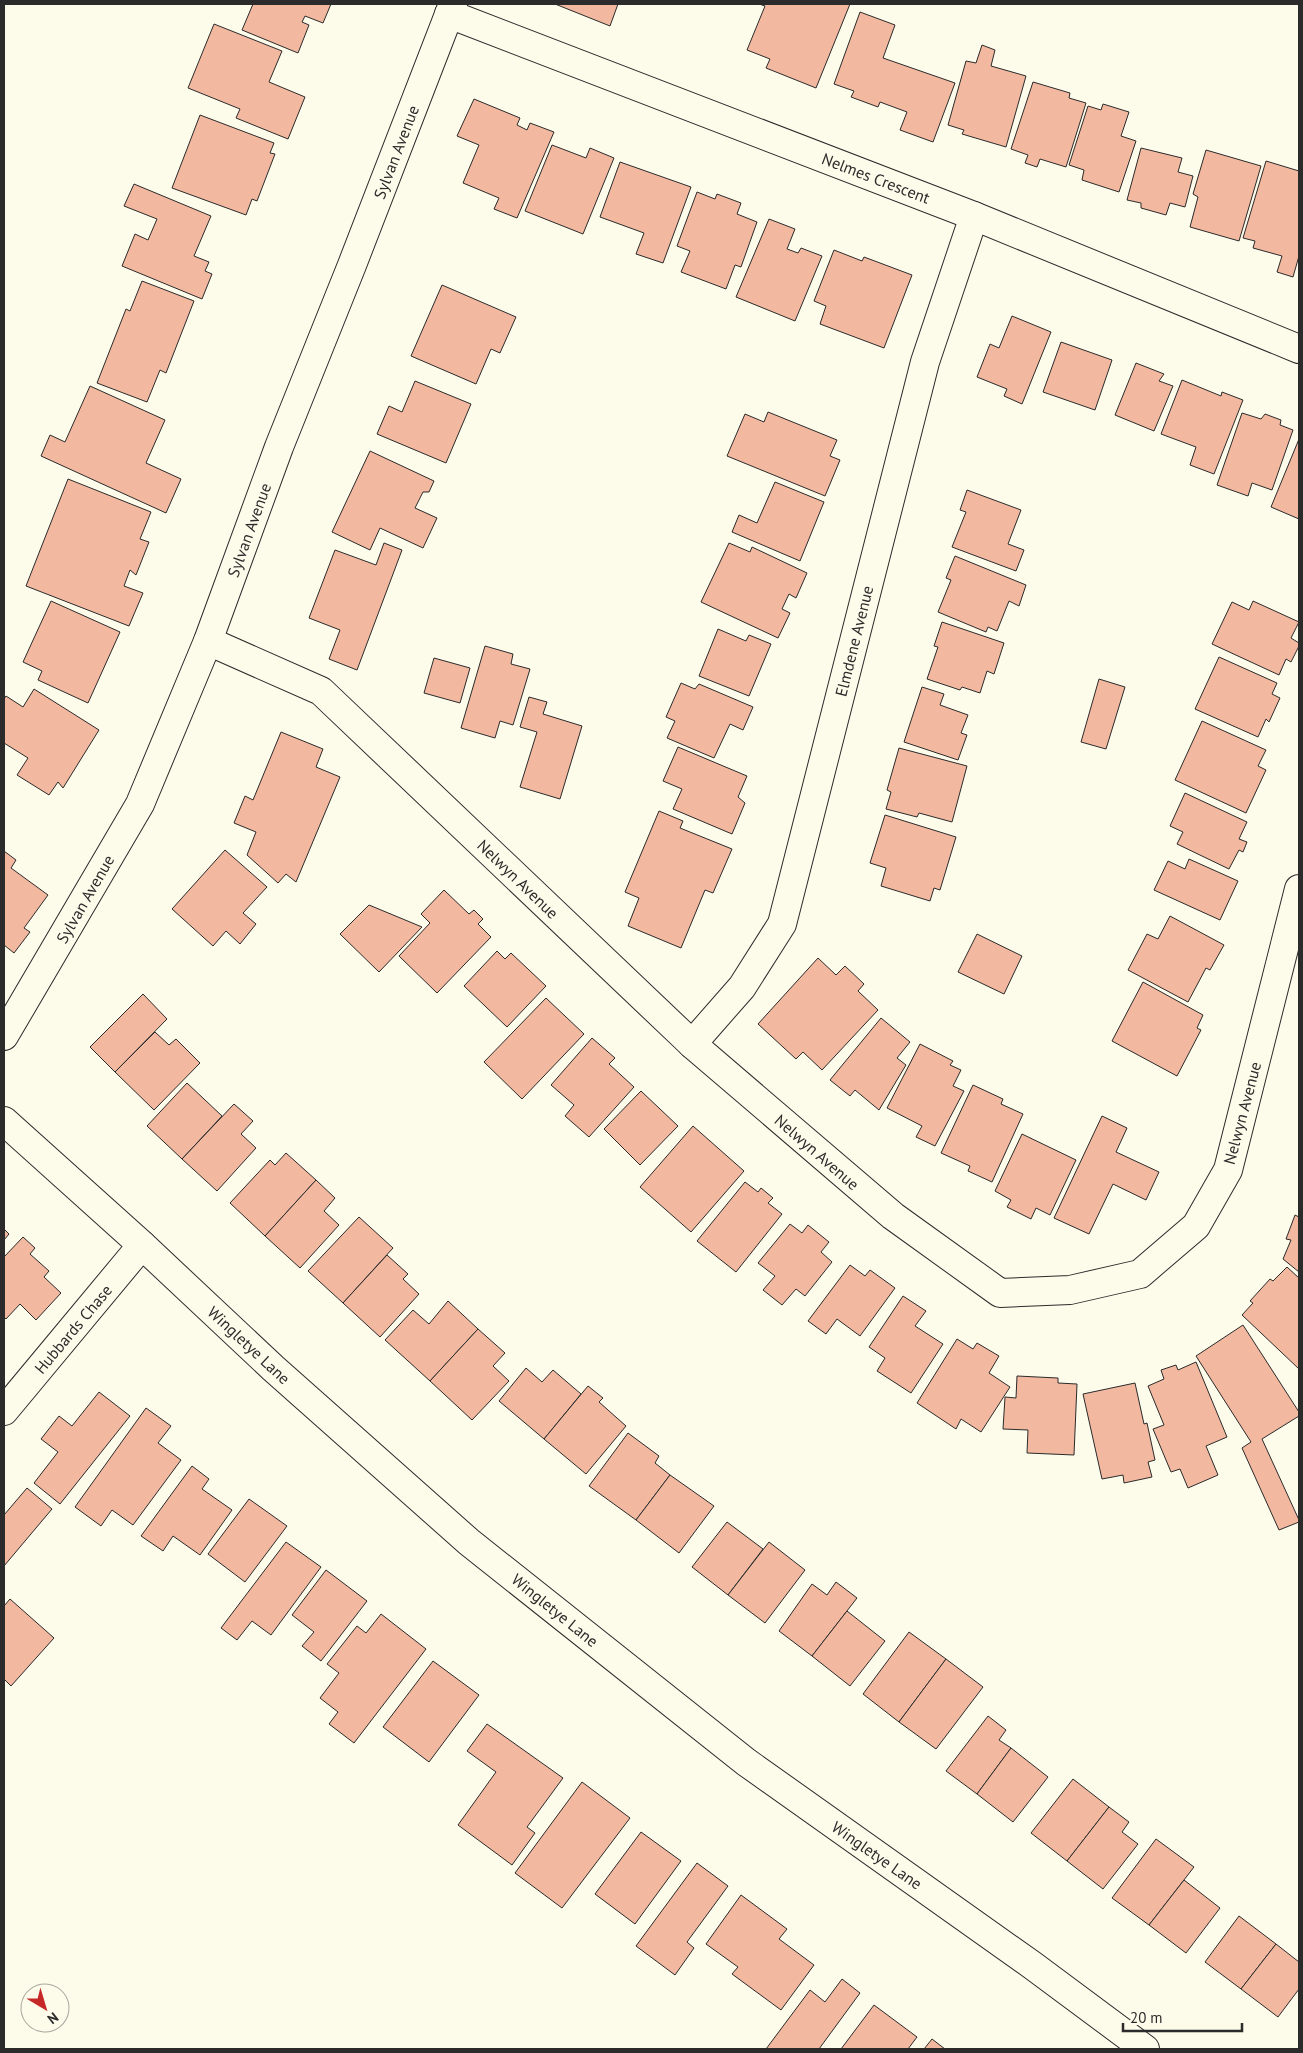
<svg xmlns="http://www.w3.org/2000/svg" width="1303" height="2053" font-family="'PT Sans',sans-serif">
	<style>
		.building { fill: #f2b8a0; stroke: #2b2b2b }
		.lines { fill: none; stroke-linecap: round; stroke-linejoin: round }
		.street-casing { stroke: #2b2b2b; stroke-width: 30 }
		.secondary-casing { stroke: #2b2b2b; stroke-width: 30 }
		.street { stroke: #fdfbea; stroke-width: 28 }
		.secondary { stroke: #fdfbea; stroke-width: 28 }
		.labels { text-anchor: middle; stroke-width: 4; stroke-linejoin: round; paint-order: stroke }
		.street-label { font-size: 16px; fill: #2b2b2b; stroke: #fdfbea }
	</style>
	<rect width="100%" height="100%" fill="#fdfbea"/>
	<g class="building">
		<path d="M253,4H331L323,23L305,16L302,22L309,25L298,53L242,30Z"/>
		<path d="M555,4H618L610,26Z"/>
		<path d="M759,4H850L816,88L766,68L770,59L747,50L765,6Z"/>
		<path d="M860,12L895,25L883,58L955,83L933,142L900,130L907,112L880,102L878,107L851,97L854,91L834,84Z"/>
		<path d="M214,24L282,51L269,82L305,97L288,139L236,118L240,109L188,88Z"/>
		<path d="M982,45L995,50L991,66L1026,76L1006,147L962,134L964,130L948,125L966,61L976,63Z"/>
		<path d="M1033,82L1070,93L1069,98L1086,103L1066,167L1040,159L1037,167L1025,163L1028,155L1011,149Z"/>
		<path d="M474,99L520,118L517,125L527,130L530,123L554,132L517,218L494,209L499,198L463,183L479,145L457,136Z"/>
		<path d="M1103,104L1129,112L1121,136L1136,141L1119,192L1082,180L1084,170L1069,165L1088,106L1101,110Z"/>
		<path d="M200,115L274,143L270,153L275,154L257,201L252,199L246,215L172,188Z"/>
		<path d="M552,145L586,158L590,148L614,158L583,234L525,211Z"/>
		<path d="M1141,148L1182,158L1178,172L1193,176L1185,207L1170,203L1166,215L1141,208V203L1127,200Z"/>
		<path d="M1206,150L1261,166L1239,241L1190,227L1198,197L1193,194Z"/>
		<path d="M1266,161L1299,171V256L1293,277L1277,272L1282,256L1253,248L1255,241L1243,238Z"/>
		<path d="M620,162L691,187L663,263L636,254L644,233L600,217Z"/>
		<path d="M134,184L211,216L194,256L209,262L205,271L212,274L202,299L122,266L135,234L148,240L157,219L124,206Z"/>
		<path d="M697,192L715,199L717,194L741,203L737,214L757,222L741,267L735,265L726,289L681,272L690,251L677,246Z"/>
		<path d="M769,219L795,229L787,249L798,253L801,248L822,256L795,321L736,297Z"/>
		<path d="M834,250L862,261L864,257L912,275L884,348L820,324L826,306L814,301Z"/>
		<path d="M142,281L194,301L166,373L160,370L147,402L97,383L126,309L130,311Z"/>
		<path d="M442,285L516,317L500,353L491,349L476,384L411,356Z"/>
		<path d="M1012,316L1051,332L1022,404L1004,396L1007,389L977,377L990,344L999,348Z"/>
		<path d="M1061,342L1112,360L1095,410L1043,392Z"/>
		<path d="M1136,363L1164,374L1159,381L1173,386L1154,431L1115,415Z"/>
		<path d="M1182,380L1221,396L1222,392L1243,400L1214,474L1190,465L1196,447L1161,434Z"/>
		<path d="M415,381L471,404L446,463L377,434L389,406L402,412Z"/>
		<path d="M90,386L165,420L146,463L181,479L166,513L41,456L50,435L65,442Z"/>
		<path d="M768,412L837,440L830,456L840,460L825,496L727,456L745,414L764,422Z"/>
		<path d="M1242,413L1261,419L1265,414L1281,420L1280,425L1293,430L1272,490L1252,483L1248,496L1217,485Z"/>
		<path d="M1299,439V519L1271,507Z"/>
		<path d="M370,451L434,481L429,492H423L415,508L437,518L423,548L380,528L370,550L332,532Z"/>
		<path d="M68,479L151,512L140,539L149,542L136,575L130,570L124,586L143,593L129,626L26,586Z"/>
		<path d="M775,482L824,502L800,561L732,532L739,515L757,523Z"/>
		<path d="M967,490L1021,510L1008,544L1024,550L1016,571L952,547L966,512L960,510Z"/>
		<path d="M384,543L402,550L357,670L329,659L340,630L309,618L335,550L376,565Z"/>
		<path d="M729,543L750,552L752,547L807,573L796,598L789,594L782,609L790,613L778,638L701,602Z"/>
		<path d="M955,556L1026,585L1019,606L1009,601L997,631L988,627L986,632L938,612L951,580L946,578Z"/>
		<path d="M51,601L120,632L88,703L38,680L42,671L23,662Z"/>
		<path d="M1253,601L1299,622L1291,638L1299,643V646L1291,662L1286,659L1279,675L1212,644L1232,602L1249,610Z"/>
		<path d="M942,622L1004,643L994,674L987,671L980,693L962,687L960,690L927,679L938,647L934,646Z"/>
		<path d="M718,629L746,641L749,635L771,644L749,696L699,676Z"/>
		<path d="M485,646L513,654L511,664L530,669L513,725L500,721L495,738L461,728Z"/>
		<path d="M1219,657L1277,683L1272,694L1280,698L1269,722L1266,719L1258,737L1195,709Z"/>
		<path d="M434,658L470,668L460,703L424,693Z"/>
		<path d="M1099,679L1125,687L1106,749L1081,742Z"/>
		<path d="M681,683L695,689L699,684L753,707L743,730L730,724L714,758L667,738L675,721L666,717Z"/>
		<path d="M922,687L944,694L940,705L968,715L961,733L967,735L958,760L904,742Z"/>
		<path d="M34,689L99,730L63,788L58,782L49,795L17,775L28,758L4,743V699L6,696L23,707Z"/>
		<path d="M529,697L547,702L543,714L582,726L560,799L520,787L537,732L520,727Z"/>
		<path d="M1202,721L1266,750L1258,766L1266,770L1246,813L1175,780Z"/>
		<path d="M281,732L323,749L316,767L340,777L296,882L286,874L278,883L247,855L256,832L234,823L245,796L253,800Z"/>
		<path d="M678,747L747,776L738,797L745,803L732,834L673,809L682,789L663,781Z"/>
		<path d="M899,748L967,766L952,822L919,813L917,817L886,809L891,792L887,790Z"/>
		<path d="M1185,793L1247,822L1239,839L1247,842L1243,852L1239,850L1229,869L1177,844L1183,832L1170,826Z"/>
		<path d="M659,811L683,821L680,828L732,849L713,893L705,890L681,948L628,926L639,898L625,892Z"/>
		<path d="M885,815L956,837L940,890L934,888L930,901L881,886L886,868L870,863Z"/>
		<path d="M225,850L267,887L243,913L256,924L240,944L226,931L213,946L172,909Z"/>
		<path d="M4,851L16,860L11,868L48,895L24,928L30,932L14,953L4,945Z"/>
		<path d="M1189,859L1238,881L1220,920L1154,890L1168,861L1185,869Z"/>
		<path d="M444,890L469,914L474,910L483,919L478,924L491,937L437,993L399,956L430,923L421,914Z"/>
		<path d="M369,905L422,927L379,972L340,934Z"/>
		<path d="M1170,916L1224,945L1210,970L1206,968L1188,1002L1128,970L1147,934L1158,939Z"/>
		<path d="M977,934L1022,956L1004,994L958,972Z"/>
		<path d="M497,951L505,959L511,953L546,986L507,1027L464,986Z"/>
		<path d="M818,958L836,975L845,966L864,984L858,991L878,1010L822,1070L803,1052L796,1059L758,1024Z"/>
		<path d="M1143,982L1203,1015L1197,1028L1201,1030L1177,1076L1112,1041Z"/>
		<path d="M143,994L167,1019L115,1072L90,1047Z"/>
		<path d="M546,998L584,1034L522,1099L484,1062Z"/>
		<path d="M881,1018L910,1042L897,1058L906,1065L879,1110L855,1090L850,1096L830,1080Z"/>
		<path d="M155,1032L169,1045L176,1039L200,1063L154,1110L115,1072Z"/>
		<path d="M592,1038L615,1058L609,1064L634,1087L589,1137L565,1116L574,1105L551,1085Z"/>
		<path d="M920,1044L953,1061L950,1065L961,1070L953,1086L964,1091L935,1146L916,1137L922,1126L887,1108Z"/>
		<path d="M187,1083L222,1116L182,1159L147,1126Z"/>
		<path d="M973,1085L1003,1099L1001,1104L1023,1114L992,1182L968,1171L970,1166L941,1153Z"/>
		<path d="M641,1091L678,1126L640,1165L604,1129Z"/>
		<path d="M234,1104L253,1121L241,1134L256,1148L217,1191L182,1159Z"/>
		<path d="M1102,1116L1127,1128L1116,1152L1159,1172L1146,1200L1113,1184L1089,1234L1054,1218Z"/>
		<path d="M693,1126L744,1171L691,1232L640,1187Z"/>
		<path d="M1022,1134L1076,1160L1050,1215L1036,1208L1031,1219L1007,1207L1011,1200L995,1191Z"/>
		<path d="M286,1153L316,1180L265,1236L230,1203L270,1160L275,1165Z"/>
		<path d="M316,1180L335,1198L324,1211L339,1225L300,1268L265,1236Z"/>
		<path d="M745,1182L758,1192L761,1188L773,1198L768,1203L782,1214L736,1272L697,1241Z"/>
		<path d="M1295,1215L1299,1217V1272L1283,1259L1291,1240L1286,1239Z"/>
		<path d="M359,1217L393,1248L343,1303L308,1271Z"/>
		<path d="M790,1224L802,1233L808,1225L829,1242L821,1252L832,1262L805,1296L796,1289L782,1305L763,1290L775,1276L758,1263Z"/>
		<path d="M4,1229L9,1234L4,1240Z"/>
		<path d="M23,1237L35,1248L30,1254L49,1271L44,1277L61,1293L36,1320L20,1304L6,1319L4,1317V1257Z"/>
		<path d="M387,1255L408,1274L403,1279L419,1294L380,1337L343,1303Z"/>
		<path d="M850,1265L865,1276L870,1270L895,1288L860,1336L837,1319L826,1334L808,1321Z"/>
		<path d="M1287,1267L1299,1278V1369L1242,1315L1253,1303L1250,1301L1270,1279L1273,1281Z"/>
		<path d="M903,1296L926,1311L915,1326L943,1344L911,1393L877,1371L885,1358L869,1347Z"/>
		<path d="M448,1301L478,1329L430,1381L385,1340L413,1310L429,1324Z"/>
		<path d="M1243,1325L1299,1412V1416L1262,1439L1299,1520V1522L1279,1530L1242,1448L1251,1442L1196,1356Z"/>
		<path d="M478,1329L505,1353L493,1366L509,1381L472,1420L430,1381Z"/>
		<path d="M957,1339L973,1349L977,1343L999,1356L989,1373L1010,1387L981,1432L961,1419L956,1429L917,1403Z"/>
		<path d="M1196,1362L1227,1437L1206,1446L1218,1475L1188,1488L1180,1469L1171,1472L1153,1429L1164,1425L1148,1386L1164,1379L1161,1370L1176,1365L1178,1370Z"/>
		<path d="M526,1368L542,1382L553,1370L581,1394L544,1439L499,1401Z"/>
		<path d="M1017,1376L1058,1378V1383L1077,1384L1074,1455L1027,1453L1028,1430L1003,1429L1005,1397L1016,1398Z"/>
		<path d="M1135,1383L1144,1424L1147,1423L1155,1460L1148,1462L1152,1477L1124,1483L1123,1475L1102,1479L1083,1394Z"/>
		<path d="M588,1386L603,1398L599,1402L626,1426L586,1474L544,1439Z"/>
		<path d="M99,1392L130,1416L60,1504L34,1483L58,1452L41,1439L59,1416L72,1426Z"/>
		<path d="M146,1408L171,1426L158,1443L181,1460L133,1525L112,1510L101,1526L75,1507Z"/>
		<path d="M628,1433L659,1456L655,1463L670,1475L636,1520L589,1486Z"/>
		<path d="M192,1466L209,1479L202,1489L232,1510L200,1555L173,1536L163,1551L141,1536Z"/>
		<path d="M670,1475L714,1506L679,1553L636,1520Z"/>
		<path d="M27,1488L52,1509L4,1566V1515Z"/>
		<path d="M249,1499L287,1526L245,1582L208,1554Z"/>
		<path d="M727,1522L763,1549L728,1595L692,1567Z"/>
		<path d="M286,1542L321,1567L271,1635L252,1621L237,1640L221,1628Z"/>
		<path d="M769,1542L805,1570L765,1623L728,1595Z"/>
		<path d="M326,1570L367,1601L321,1661L302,1646L314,1632L292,1615Z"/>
		<path d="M836,1582L857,1598L812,1656L779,1631L812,1584L827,1595Z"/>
		<path d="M10,1599L54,1638L11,1686L4,1679V1606Z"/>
		<path d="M847,1611L885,1641L850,1686L812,1656Z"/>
		<path d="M381,1614L426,1649L354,1743L329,1724L338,1712L320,1698L339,1673L327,1664L357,1626L366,1633Z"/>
		<path d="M909,1632L946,1659L899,1722L863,1694Z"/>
		<path d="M946,1659L983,1687L936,1749L899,1722Z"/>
		<path d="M433,1661L479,1695L429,1762L383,1727Z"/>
		<path d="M988,1716L1006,1730L999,1740L1011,1748L977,1794L946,1771Z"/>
		<path d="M487,1724L563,1778L527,1827L535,1833L512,1865L458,1825L496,1772L467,1751Z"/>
		<path d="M1011,1748L1048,1777L1013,1822L977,1794Z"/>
		<path d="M1073,1779L1109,1807L1067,1861L1031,1833Z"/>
		<path d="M582,1782L630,1818L562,1908L515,1873Z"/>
		<path d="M1109,1807L1129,1822L1122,1832L1138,1844L1103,1889L1067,1861Z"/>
		<path d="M641,1832L681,1861L635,1924L595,1894Z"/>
		<path d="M1156,1839L1194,1867L1149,1925L1112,1898Z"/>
		<path d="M697,1863L728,1886L687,1942L694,1948L675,1975L636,1946Z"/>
		<path d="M1184,1880L1220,1908L1186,1953L1149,1925Z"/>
		<path d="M741,1895L787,1929L779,1939L814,1965L781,2010L732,1974L738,1967L706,1944Z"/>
		<path d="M1239,1916L1276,1944L1241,1989L1205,1962Z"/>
		<path d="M1276,1944L1299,1962V1989L1278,2017L1241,1989Z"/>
		<path d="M842,1979L860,1993L819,2049H766L810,1990L825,2002Z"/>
		<path d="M874,2005L917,2037L908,2049H841Z"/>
		<path d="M932,2039L945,2049H924Z"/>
	</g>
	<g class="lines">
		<defs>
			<g id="street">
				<path d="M449,14L974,216L1299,349"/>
				<path d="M208,641L321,691L692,1044L893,1216L1000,1293L1070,1290L1140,1274L1196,1226L1228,1170L1299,889"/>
				<path d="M4,1036L140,804L208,641L279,447L352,265L453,4"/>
				<path d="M692,1044L742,987L782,924L925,362L974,216"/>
				<path d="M4,1411L142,1245"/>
			</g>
			<path id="secondary" d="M4,1121L142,1245L273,1368L469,1542L746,1762L1032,1965L1145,2049"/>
		</defs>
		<use href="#street" class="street-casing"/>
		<use href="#secondary" class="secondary-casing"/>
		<use href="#street" class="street"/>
		<use href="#secondary" class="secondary"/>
	</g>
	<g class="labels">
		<g class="street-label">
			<text transform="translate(396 152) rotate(-69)" y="6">Sylvan Avenue</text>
			<text transform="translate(876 178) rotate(21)" y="6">Nelmes Crescent</text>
			<text transform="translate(249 530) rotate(-70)" y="6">Sylvan Avenue</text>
			<text transform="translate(854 641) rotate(-76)" y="6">Elmdene Avenue</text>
			<text transform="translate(518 879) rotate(44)" y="6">Nelwyn Avenue</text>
			<text transform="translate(85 899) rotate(-60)" y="6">Sylvan Avenue</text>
			<text transform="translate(1242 1113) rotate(-75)" y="6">Nelwyn Avenue</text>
			<text transform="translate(817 1152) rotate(41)" y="6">Nelwyn Avenue</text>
			<text transform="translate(73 1329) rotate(-50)" y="6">Hubbards Chase</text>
			<text transform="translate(249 1345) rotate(43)" y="6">Wingletye Lane</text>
			<text transform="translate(555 1610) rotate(39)" y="6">Wingletye Lane</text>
			<text transform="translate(877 1855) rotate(35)" y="6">Wingletye Lane</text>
		</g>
	</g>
	<rect width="1303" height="2053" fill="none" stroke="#2b2b2b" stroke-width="10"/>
	<g transform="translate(45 2008) rotate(142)"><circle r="24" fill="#fdfbea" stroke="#a9a89e"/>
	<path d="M0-4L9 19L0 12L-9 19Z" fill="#c62828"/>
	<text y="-8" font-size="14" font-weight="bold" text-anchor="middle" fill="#2b2b2b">N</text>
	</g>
	<path d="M1123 2023v8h119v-8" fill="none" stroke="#2b2b2b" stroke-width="2.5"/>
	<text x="1130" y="2023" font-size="15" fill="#2b2b2b" stroke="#fdfbea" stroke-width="4" paint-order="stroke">20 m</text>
</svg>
